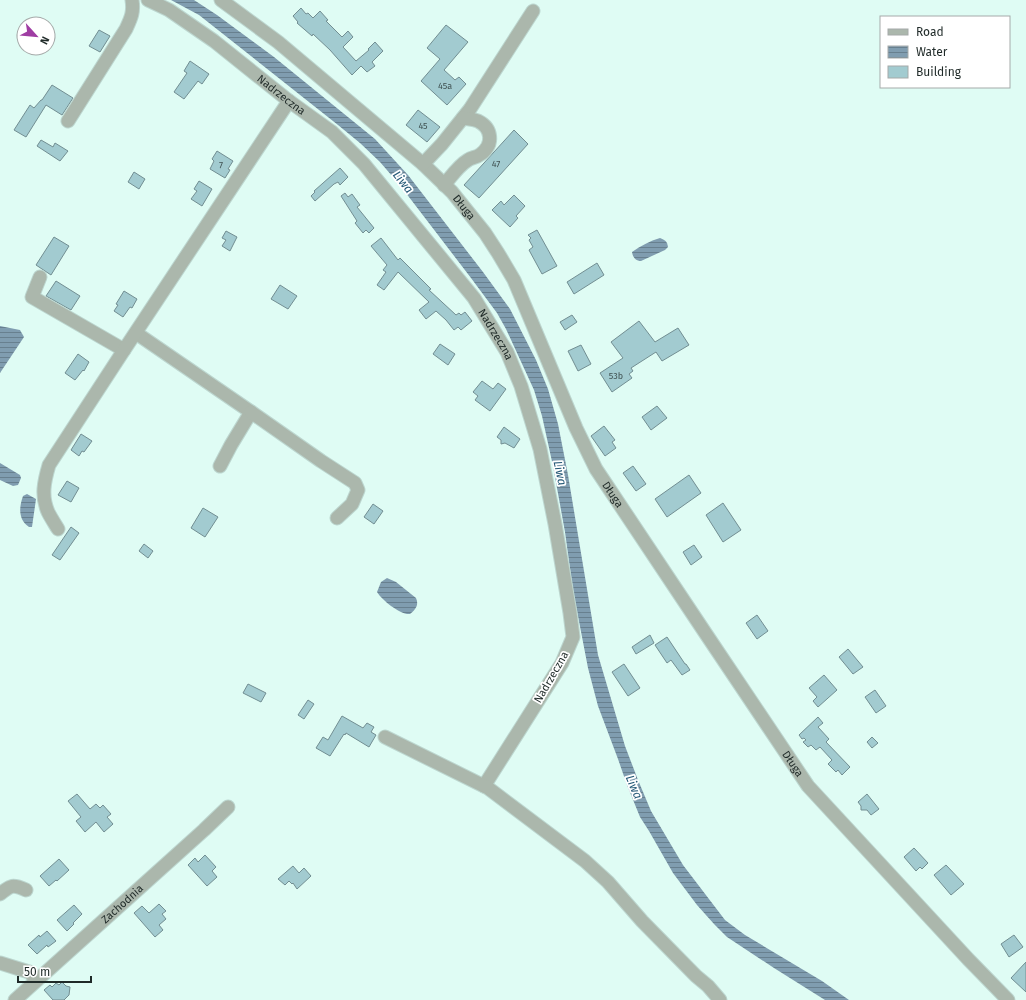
<svg xmlns="http://www.w3.org/2000/svg" width="1026" height="1000" font-family="'Fira Sans',sans-serif">
	<style>
		.water { fill: url(#water-rules) }
		.building { fill: #a2cbd0; stroke: #728e92 }
		.lines { fill: none; stroke-linecap: round; stroke-linejoin: round }
		.minor-casing { stroke: #bcd6cf; stroke-width: 15 }
		.minor { stroke: #abb7ac; stroke-width: 13 }
		.labels { text-anchor: middle; stroke-width: 3.5; stroke-linejoin: round; paint-order: stroke }
		.number-label { font-size: 9px; fill: #405252 }
		.street-label { font-size: 11px; fill: #1f2a28; stroke: #fff }
		.water-label { font-size: 12px; font-style: italic; fill: #245876; stroke: #fff }
	</style>
	<defs>
		<pattern id="water-rules" width="6" height="5" patternUnits="userSpaceOnUse"><rect width="6" height="5" fill="#809db0"/><path d="M0 2.5h6" fill="none" stroke="#68808f"/></pattern>
	</defs>
	<rect width="100%" height="100%" fill="#dffcf4"/>
	<g class="water">
		<path d="M171,0H194L217,15L274,57L375,139L408,175L483,272L510,309L536,360L548,389L558,424L568,475L598,655L625,746L638,780L651,811L683,865L725,920L745,935L822,981L849,1000H825L774,968L727,937L714,924L697,905L673,873L649,831L640,817L627,785L618,759L598,706L588,668L573,590L565,532L553,466L542,416L534,390L506,329L497,313L471,278L399,184L380,162L360,143L338,125L199,15Z"/>
		<path d="M660,238C665,240 667,241 668,247L665,250L641,261C636,261 633,258 632,252C640,246 650,241 660,238Z"/>
		<path d="M0,326L20,330L24,337L0,373Z"/>
		<path d="M0,463L20,475L21,478L18,485L13,486L0,480Z"/>
		<path d="M27,494L36,499L32,527H29C18,520 19,507 23,496Z"/>
		<path d="M387,578L396,582L416,598C419,605 416,609 410,614C400,615 382,600 377,592L381,582Z"/>
	</g>
	<g class="building">
		<path d="M301,8L306,14L308,13L313,18L320,11L328,20L326,21L342,37L348,31L353,37L343,47L356,61L369,50L368,49L375,42L383,51L372,62L375,66L367,72L361,66L352,75L330,50L313,34L312,36L297,23L298,22L293,16Z"/>
		<path d="M446,25L468,42L444,70L455,80L459,77L466,84L447,105L421,81L440,59L427,48Z"/>
		<path d="M99,30L110,36L100,52L89,46Z"/>
		<path d="M190,61L209,74L202,84L198,81L184,99L174,92L187,73L184,71Z"/>
		<path d="M52,85L73,98L62,115L46,105L26,137L14,130L30,105L34,108L41,100H42Z"/>
		<path d="M418,110L440,127L427,142L406,125Z"/>
		<path d="M514,130L528,144L479,198L464,185Z"/>
		<path d="M41,140L53,147L55,143L68,151L60,161L37,146Z"/>
		<path d="M217,151L233,161L228,169L230,170L225,178L210,169L214,161L212,159Z"/>
		<path d="M340,168L348,177L340,185L338,182L334,184L315,201L311,196L315,192L314,191Z"/>
		<path d="M134,172L145,179L139,189L128,182Z"/>
		<path d="M199,181L212,189L202,206L191,199L197,191L194,189Z"/>
		<path d="M345,193L348,197L352,194L360,205L357,207L374,228L369,233L366,230L363,233L355,223L357,221L341,196Z"/>
		<path d="M514,195L525,206L516,216L518,218L510,227L492,210L501,201L504,205Z"/>
		<path d="M537,230L557,266L542,274L529,250L533,247L529,240L531,238L528,235Z"/>
		<path d="M226,231L237,237L230,251L222,246L226,240L222,238Z"/>
		<path d="M54,237L69,246L51,275L36,265Z"/>
		<path d="M381,238L398,260L400,258L431,289L429,290L456,315L459,313L461,315L465,312L472,321L461,330L458,327L454,330L446,320L436,311L426,319L419,310L429,302L398,272L384,290L377,285L386,272L383,270L387,265L371,246Z"/>
		<path d="M597,263L604,275L574,294L567,282Z"/>
		<path d="M56,281L80,296L71,310L46,296Z"/>
		<path d="M280,285L297,296L288,309L271,299Z"/>
		<path d="M124,291L137,299L132,308L130,307L123,317L114,311L118,305L116,304Z"/>
		<path d="M572,315L577,322L565,330L560,322Z"/>
		<path d="M639,321L655,342L678,328L689,345L662,361L656,352L631,368L633,371L629,374L632,378L612,392L600,373L623,358L611,342Z"/>
		<path d="M440,344L455,354L448,365L433,354Z"/>
		<path d="M581,345L591,364L578,371L568,351Z"/>
		<path d="M78,354L89,362L84,371L83,370L75,380L65,373Z"/>
		<path d="M482,381L493,389L498,383L506,389L490,411L475,400L478,396L473,392Z"/>
		<path d="M657,406L667,418L651,430L642,417Z"/>
		<path d="M604,426L615,440L612,442L616,448L605,456L591,436Z"/>
		<path d="M504,427L520,439L514,448L505,443L501,444V440L497,437Z"/>
		<path d="M81,434L92,441L84,452L82,451L79,456L71,450Z"/>
		<path d="M633,466L646,484L636,491L623,473Z"/>
		<path d="M689,475L701,493L667,517L655,499Z"/>
		<path d="M67,481L79,488L71,502L58,495Z"/>
		<path d="M723,503L741,530L723,542L706,515Z"/>
		<path d="M373,504L383,511L374,524L364,517Z"/>
		<path d="M203,508L218,517L205,537L191,528Z"/>
		<path d="M71,527L79,533L60,560L52,555Z"/>
		<path d="M144,544L153,551L148,558L139,551Z"/>
		<path d="M694,545L702,557L691,565L683,552Z"/>
		<path d="M757,615L768,631L757,639L746,623Z"/>
		<path d="M650,635L654,643L636,654L632,647Z"/>
		<path d="M667,637L685,664H686L690,670L682,675L671,660L667,663L655,645Z"/>
		<path d="M848,649L863,667L853,674L839,657Z"/>
		<path d="M624,664L640,688L628,696L612,672Z"/>
		<path d="M824,675L837,690L818,707L813,701L817,697L809,688Z"/>
		<path d="M248,684L266,693L261,702L243,693Z"/>
		<path d="M875,690L886,706L876,713L865,697Z"/>
		<path d="M308,700L314,704L304,719L298,715Z"/>
		<path d="M342,716L363,728L367,723L374,727L371,732L376,735L369,747L346,733L345,735L344,734L330,756L316,748L323,737L328,740Z"/>
		<path d="M818,717L823,723L818,727L829,739L826,742L850,767L842,775L838,770L836,772L828,764L832,760L820,747L816,750L811,745L808,747L803,742L806,740L804,738L802,739L799,735Z"/>
		<path d="M872,737L878,743L872,748L867,742Z"/>
		<path d="M77,794L90,809L96,804L100,808L103,805L111,814L107,817L113,824L104,832L96,822L85,832L76,821L81,817L68,801Z"/>
		<path d="M867,794L879,809L871,815L867,810H861V806L858,802Z"/>
		<path d="M914,848L928,863L922,869L920,867L916,871L904,857Z"/>
		<path d="M205,855L216,867L212,871L217,877L207,886L188,865L195,858L198,862Z"/>
		<path d="M59,859L69,870L57,881L56,880L49,886L40,876Z"/>
		<path d="M946,865L964,884L951,895L934,875Z"/>
		<path d="M293,866L299,873L304,868L311,876L297,889L293,883L292,884L289,881L285,885L278,879Z"/>
		<path d="M159,904L166,911L162,914L166,919L159,925L163,930L155,937L134,913L142,906L149,913Z"/>
		<path d="M74,905L82,914L73,923L74,924L67,931L57,920Z"/>
		<path d="M47,931L56,941L48,947L47,945L37,954L28,945L39,935L40,937Z"/>
		<path d="M1014,935L1023,947L1009,957L1001,944Z"/>
		<path d="M1026,962V992L1011,978Z"/>
		<path d="M62,982L66,986L70,987L69,995L64,1000H53L44,990L50,985L52,987L56,983L59,985Z"/>
	</g>
	<g class="lines">
		<defs>
			<g id="minor">
				<path id="s1" d="M148,0L169,10L214,41L289,101L332,132L364,164L474,298L507,352L521,386L540,449L555,524L570,613L573,637L562,663L484,786"/>
				<path id="s2" d="M221,0L278,42L423,164L452,192L485,233L498,253L514,280L576,428L596,469L706,634L808,786L968,959L1008,1000"/>
				<path d="M68,121L126,29C131,18 134,12 132,0"/>
				<path d="M423,164L442,144L470,109L533,11"/>
				<path d="M444,185C451,177 458,166 468,160C472,157 476,158 481,154C494,144 492,128 478,121C473,119 468,119 463,118"/>
				<path d="M40,277L32,297L124,350"/>
				<path d="M136,333L251,412L231,445L220,466"/>
				<path d="M251,412L321,461L355,483L358,490L352,504L337,518"/>
				<path d="M58,529C55,524 51,518 48,512C41,496 44,482 49,465L124,350L289,101"/>
				<path d="M385,737L488,788L585,861L608,882L642,921L696,976L708,986L720,1000"/>
				<path d="M0,894C11,885 13,884 26,890"/>
				<path d="M0,963L29,972L37,980"/>
				<path id="s3" d="M15,1000L204,830L228,807"/>
			</g>
		</defs>
		<use href="#minor" class="minor-casing"/>
		<use href="#minor" class="minor"/>
	</g>
	<g class="labels">
		<g class="number-label">
			<text x="445" y="89">45a</text>
			<text x="423" y="129">45</text>
			<text x="496" y="167">47</text>
			<text x="221" y="168">7</text>
			<text x="616" y="379">53b</text>
		</g>
		<g class="street-label">
			<text dy="4" stroke="none"><textPath href="#s1" startOffset="164">Nadrzeczna</textPath></text>
			<text dy="4" stroke="none"><textPath href="#s2" startOffset="320">Długa</textPath></text>
			<text dy="4" stroke="none"><textPath href="#s1" startOffset="488">Nadrzeczna</textPath></text>
			<text dy="4" stroke="none"><textPath href="#s2" startOffset="645">Długa</textPath></text>
			<text transform="translate(551 677) rotate(-60)" y="4">Nadrzeczna</text>
			<text dy="4" stroke="none"><textPath href="#s2" startOffset="969">Długa</textPath></text>
			<text dy="4" stroke="none"><textPath href="#s3" startOffset="144">Zachodnia</textPath></text>
		</g>
		<g class="water-label">
			<text transform="translate(403 182) rotate(51)" y="4">Liwa</text>
			<text transform="translate(560 473) rotate(78)" y="4">Liwa</text>
			<text transform="translate(634 787) rotate(67)" y="4">Liwa</text>
		</g>
	</g>
	<rect x="880" y="16" width="130" height="72" fill="#ffffff" stroke="#a5aaa9"/>
	<rect x="888" y="29" width="20" height="6" fill="#abb7ac" stroke="#a5aaa9"/>
	<text x="916" y="36" font-size="12" fill="#1f2a28">Road</text>
	<rect x="888" y="46" width="20" height="12" fill="url(#water-rules)" stroke="#a5aaa9"/>
	<text x="916" y="56" font-size="12" fill="#1f2a28">Water</text>
	<rect x="888" y="66" width="20" height="12" fill="#a2cbd0" stroke="#a5aaa9"/>
	<text x="916" y="76" font-size="12" fill="#1f2a28">Building</text>
	<g transform="translate(36 36) rotate(117)"><circle r="19" fill="#ffffff" stroke="#a5aaa9"/>
	<path d="M0-3L7 15L0 10L-7 15Z" fill="#9f3da3"/>
	<text y="-6" font-size="11" font-weight="bold" text-anchor="middle" fill="#1f2a28">N</text>
	</g>
	<path d="M18 976v6h73v-6" fill="none" stroke="#1f2a28" stroke-width="2"/>
	<text x="24" y="976" font-size="12" fill="#1f2a28" stroke="#ffffff" stroke-width="3" paint-order="stroke">50 m</text>
</svg>
